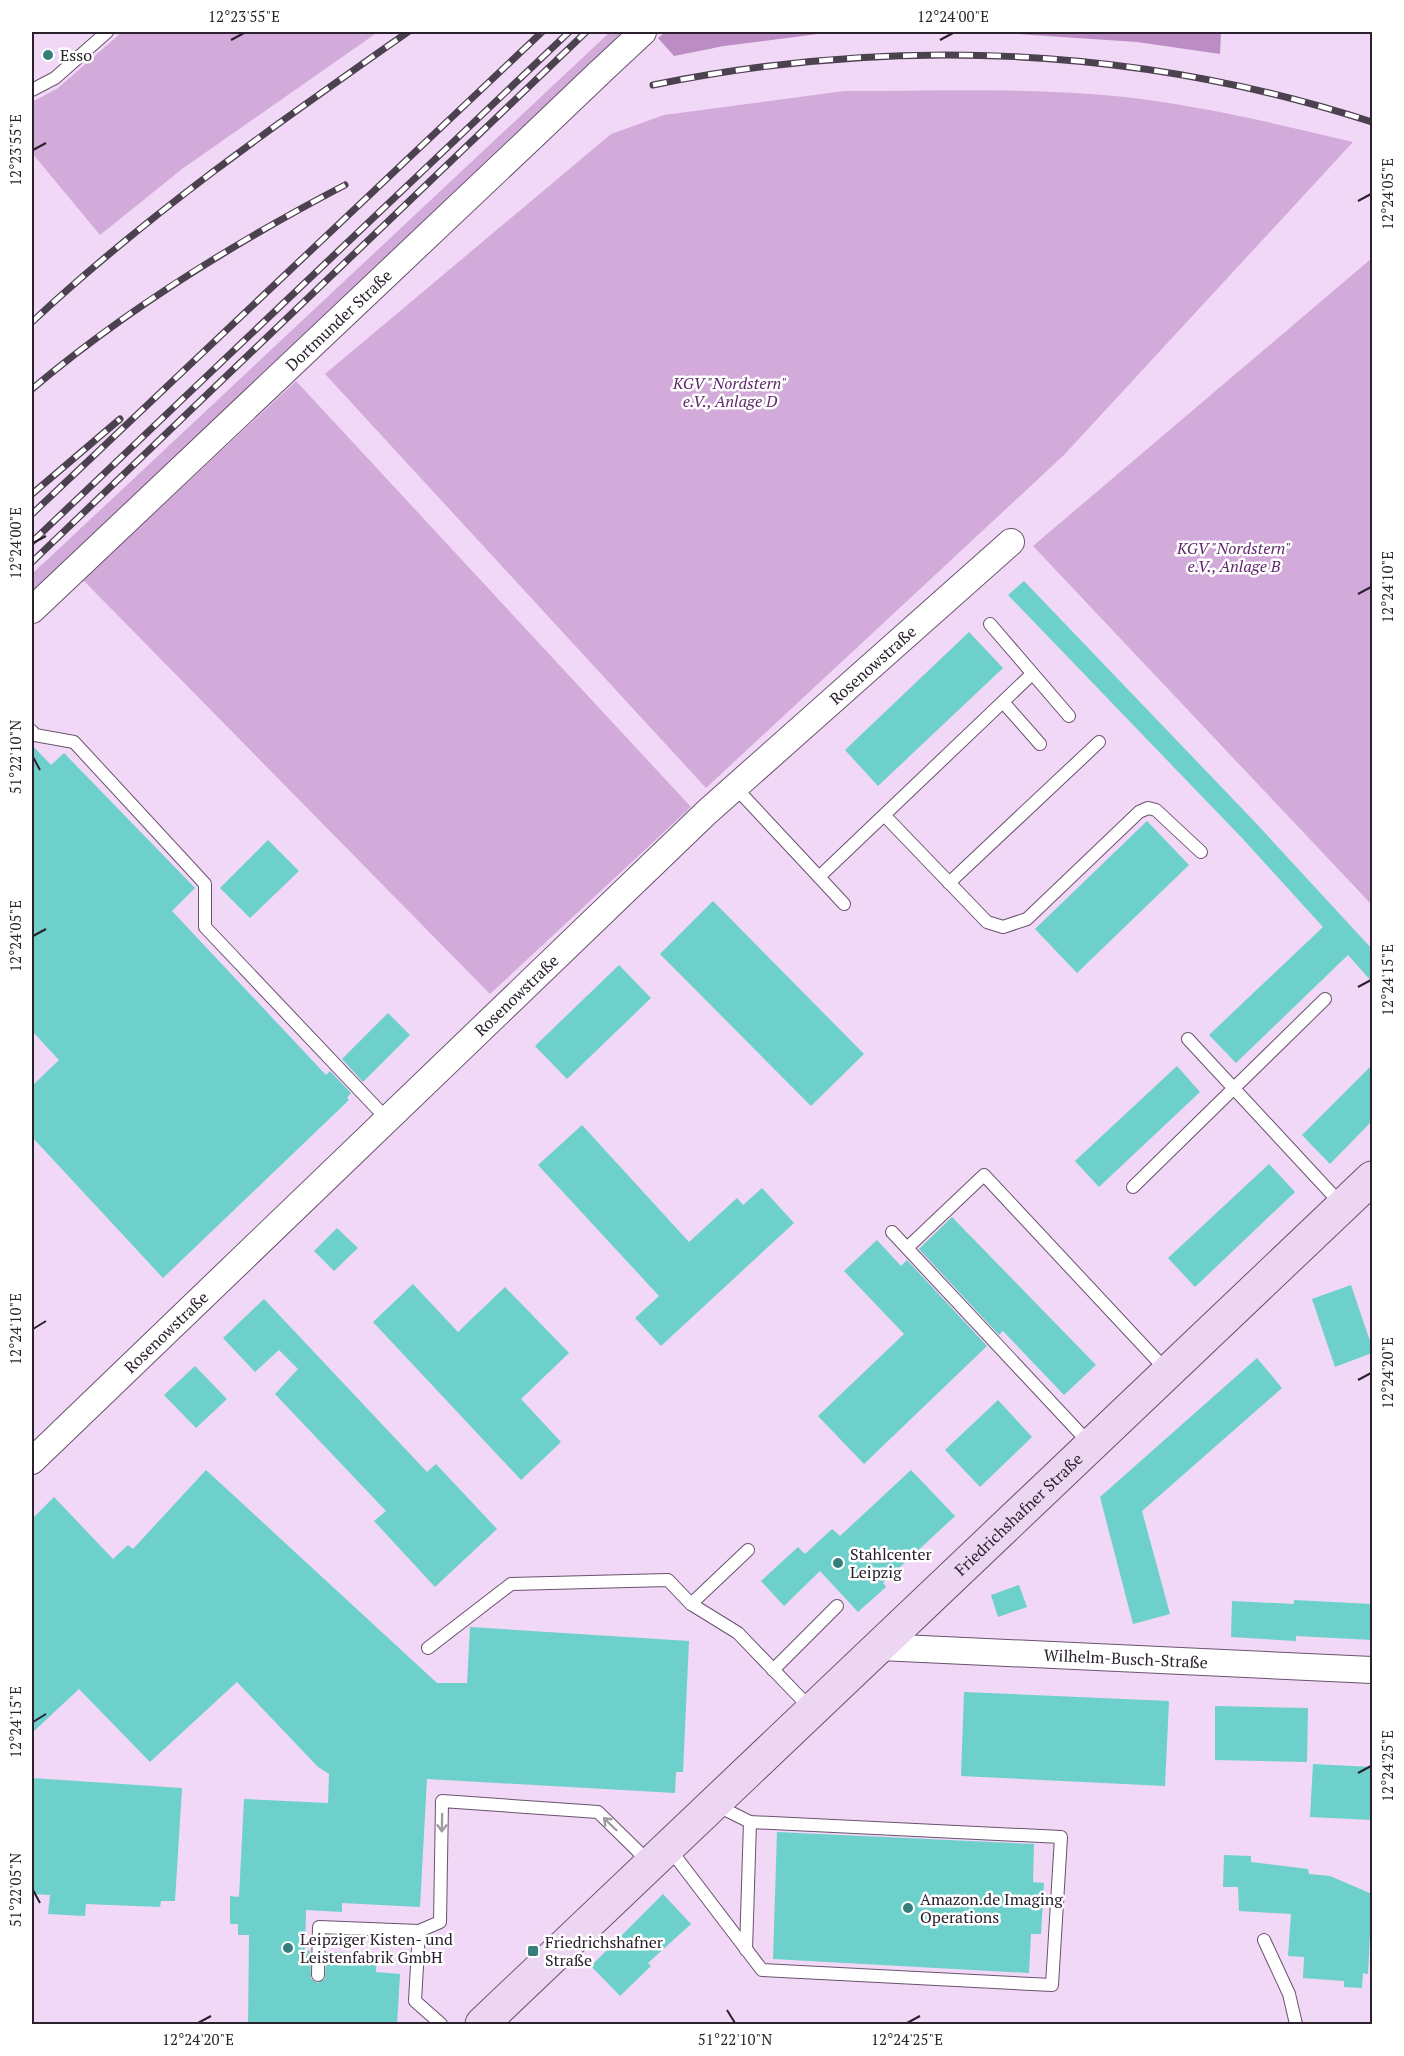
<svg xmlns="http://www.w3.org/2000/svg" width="1404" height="2056" font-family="'PT Serif',serif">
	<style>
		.green { fill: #d3abda }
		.forest { fill: #bb8dc4 }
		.building { fill: #6ed0cb }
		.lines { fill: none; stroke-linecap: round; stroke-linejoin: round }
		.service-casing { stroke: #69536d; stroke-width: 14 }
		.minor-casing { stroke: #69536d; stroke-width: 28 }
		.secondary-casing { stroke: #69536d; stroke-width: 35 }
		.service { stroke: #fff; stroke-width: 12 }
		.minor { stroke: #fff; stroke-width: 26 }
		.secondary { stroke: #edd6f2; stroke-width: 33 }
		.rail-casing { stroke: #4c414f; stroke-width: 7 }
		.rail { stroke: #fff; stroke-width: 4.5; stroke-dasharray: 14; stroke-linecap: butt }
		.minor-bridge-casing { stroke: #69536d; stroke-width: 28; stroke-linecap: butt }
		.minor-bridge { stroke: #fff; stroke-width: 26 }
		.oneway { stroke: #9f9ba0 }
		.ticks { fill: none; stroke: #2a212c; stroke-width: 2 }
		.poi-dot { fill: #367e7b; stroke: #fff; stroke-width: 2 }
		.labels { text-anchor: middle; stroke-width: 5; stroke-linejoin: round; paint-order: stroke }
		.poi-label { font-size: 16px; fill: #2a212c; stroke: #fff; text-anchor: start }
		.street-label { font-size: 16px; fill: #2a212c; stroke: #fff }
		.park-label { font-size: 16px; font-style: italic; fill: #61296c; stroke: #fff }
		.neatline { fill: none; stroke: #2a212c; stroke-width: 2 }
		.ticks-label { font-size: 15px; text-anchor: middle; fill: #2a212c }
	</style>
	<rect width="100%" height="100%" fill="#f1d8f6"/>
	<g class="green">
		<path d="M122,32H378L182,169L100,235L32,153V102L58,88Z"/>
		<path d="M610,32H623L32,593V574Z"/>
		<path d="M844,91C937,91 1032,87 1125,97C1203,106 1277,124 1353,142L1064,455L706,788L325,374L611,134L664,115Z"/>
		<path d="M1372,258V905L1033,546Z"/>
		<path d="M296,381L691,807L490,994L83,580Z"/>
	</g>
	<path class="forest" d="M665,32H1219L1221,33L1220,54L1137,42L1017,34H818L724,46L674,56L658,38Z"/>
	<g class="building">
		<path d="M1024,581L1253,820L1372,949V982L1348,955L1236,1063L1209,1035L1323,927L1242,838L1008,595Z"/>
		<path d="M969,632L1003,668L878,786L845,750Z"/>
		<path d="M32,745L51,765L64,753L195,888L172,911L326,1075L330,1071L351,1093L347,1098L349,1100L163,1278L32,1137V1086L59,1060L32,1031Z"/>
		<path d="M1147,821L1189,865L1077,973L1035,929Z"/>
		<path d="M268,840L299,871L250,918L220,888Z"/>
		<path d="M713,901L864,1054L811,1106L660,954Z"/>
		<path d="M619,965L651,998L567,1079L535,1046Z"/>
		<path d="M388,1013L410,1035L363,1082L342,1059Z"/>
		<path d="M1372,1065V1121L1330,1164L1302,1135Z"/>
		<path d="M1177,1066L1200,1092L1099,1187L1075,1161Z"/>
		<path d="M582,1125L689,1242L737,1198L743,1205L762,1188L794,1223L661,1346L635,1318L659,1296L538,1165Z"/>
		<path d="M1269,1164L1295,1192L1195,1287L1168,1258Z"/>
		<path d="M952,1217L1096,1365L1064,1395L1003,1331L999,1335L919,1249Z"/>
		<path d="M337,1228L358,1248L334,1271L314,1251Z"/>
		<path d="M877,1240L901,1266L907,1260L987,1346L864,1464L818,1416L904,1334L844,1271Z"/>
		<path d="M413,1284L458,1332L505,1287L569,1353L521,1399L561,1442L521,1480L373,1322Z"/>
		<path d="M1351,1285L1372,1347V1353L1335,1367L1312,1299Z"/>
		<path d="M264,1299L427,1472L436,1464L497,1529L435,1587L374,1521L386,1511L275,1394L298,1369L279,1350L255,1372L223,1338Z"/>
		<path d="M1257,1358L1282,1388L1142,1511L1170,1614L1133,1624L1100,1497Z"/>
		<path d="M195,1366L227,1399L196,1428L164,1395Z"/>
		<path d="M998,1400L1032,1437L980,1487L945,1450Z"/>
		<path d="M206,1470L437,1683H467L470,1627L689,1641L683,1772H676L675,1793L427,1779L420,1907L342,1903V1912L306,1910L305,1950L310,1951L311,1979L318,1983L325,1979L327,1952L377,1954L376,1972L400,1974L397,2025H248L249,1935H238V1924H230V1896L239,1897L244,1799L328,1803L329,1774L318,1767L237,1682L150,1762L79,1689L32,1733V1519L54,1497L113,1559L128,1545L133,1549Z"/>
		<path d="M911,1470L955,1516L883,1583L886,1587L858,1612L820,1571L784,1606L761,1581L798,1547L805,1554L832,1529L840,1536Z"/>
		<path d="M1019,1585L1027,1607L998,1617L991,1595Z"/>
		<path d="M1294,1600L1372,1604V1640L1296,1636V1641L1231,1637L1232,1601L1294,1604Z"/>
		<path d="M964,1692L1169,1701L1165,1786L961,1776Z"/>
		<path d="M1215,1706L1308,1708L1307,1762L1215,1760Z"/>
		<path d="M1313,1764L1372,1767V1820L1310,1817Z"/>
		<path d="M32,1778L182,1788L175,1901H161L160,1907L86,1904L85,1916L48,1914L50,1895L32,1894Z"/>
		<path d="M777,1832L1034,1844L1033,1882L1044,1883L1041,1934H1031L1029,1973L773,1959Z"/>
		<path d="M1224,1855L1251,1856V1862L1308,1869L1309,1874L1330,1876L1372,1894L1368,1974L1363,1973L1362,1988L1344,1987V1981L1303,1978L1304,1957L1288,1956L1291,1914L1239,1911L1238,1887H1223Z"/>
		<path d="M663,1894L691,1924L648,1963L651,1966L620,1996L591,1966Z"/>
	</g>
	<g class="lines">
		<defs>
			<g id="service">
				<path d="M32,90L55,78L107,32"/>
				<path d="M990,624L1069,716"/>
				<path d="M1003,702L1040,744"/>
				<path d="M32,731L35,735L74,742L195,873L205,884V927L386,1118"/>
				<path d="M735,787L819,877L1032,674"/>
				<path d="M885,816L987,922L1003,927L1027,919L1139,812L1148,808L1156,810L1201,852"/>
				<path d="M819,877L844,904"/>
				<path d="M949,883L1099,742"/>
				<path d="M1188,1039L1342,1205"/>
				<path d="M1133,1187L1325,999"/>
				<path d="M892,1232L1090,1444"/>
				<path d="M907,1248L984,1175L1167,1371"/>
				<path d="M691,1604L748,1550"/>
				<path d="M428,1648L511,1584L668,1580L691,1604L738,1633L812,1710"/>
				<path d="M773,1670L837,1606"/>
				<path d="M669,1848L762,1970L1052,1985L1061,1837L750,1822L716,1805"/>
				<path d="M419,1931L440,1922L442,1801L598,1812L649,1862"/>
				<path d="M1264,1940L1289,1994L1296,2024"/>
				<path d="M746,1950L750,1822"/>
				<path d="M318,1975L319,1927L419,1931L415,2001L441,2024"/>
			</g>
			<g id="minor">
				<path d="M598,74L643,32"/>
				<path id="s1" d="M32,610L533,136"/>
				<path id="s2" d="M32,1461L707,812L1011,542"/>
				<path id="s3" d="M880,1647L1372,1670"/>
			</g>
			<g id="secondary">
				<path id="s4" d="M482,2024L1372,1178"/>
			</g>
		</defs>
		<use href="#service" class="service-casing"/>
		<use href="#minor" class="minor-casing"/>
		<use href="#secondary" class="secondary-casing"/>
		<use href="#service" class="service"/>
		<use href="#minor" class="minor"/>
		<use href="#secondary" class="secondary"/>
		<defs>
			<g id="rail">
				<path d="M653,85C893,36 1139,46 1372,122"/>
				<path d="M32,322C149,213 278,123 408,32"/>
				<path d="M32,389C128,308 234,243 345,185"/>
				<path d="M32,494L120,419"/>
				<path d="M32,514L542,32"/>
				<path d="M32,542L569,32"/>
				<path d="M32,562L586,32"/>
			</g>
		</defs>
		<use href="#rail" class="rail-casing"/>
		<use href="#rail" class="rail"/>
		<defs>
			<path id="minor-bridge" d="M533,136L598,74"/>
		</defs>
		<use href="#minor-bridge" class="minor-bridge-casing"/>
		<use href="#minor-bridge" class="minor-bridge"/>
	</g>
	<defs><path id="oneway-shaft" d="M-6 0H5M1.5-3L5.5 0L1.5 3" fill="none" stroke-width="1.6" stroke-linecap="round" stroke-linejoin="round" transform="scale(1.5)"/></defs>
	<g class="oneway">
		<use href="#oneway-shaft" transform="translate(442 1823) rotate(91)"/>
		<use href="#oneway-shaft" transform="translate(610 1824) rotate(-136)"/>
	</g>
	<path class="ticks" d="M231,40L244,33M940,40L953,33M33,150L46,143M1358,201L1371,194M33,543L46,536M1358,594L1371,587M33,757L40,770M33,936L46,929M1358,987L1371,980M33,1329L46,1321M1358,1380L1371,1373M33,1722L46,1714M1358,1773L1371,1766M33,1890L40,1903M727,2010L735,2023M198,2023L211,2016M907,2023L920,2016"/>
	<g class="poi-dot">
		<circle cx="48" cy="55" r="6"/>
		<circle cx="838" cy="1563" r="6"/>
		<circle cx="908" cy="1908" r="6"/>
		<circle cx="288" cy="1948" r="6"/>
		<rect x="527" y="1945" width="12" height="12" rx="3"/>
	</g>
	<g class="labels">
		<g class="poi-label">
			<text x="60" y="61">Esso</text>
			<text x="850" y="1560">Stahlcenter<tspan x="850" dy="18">Leipzig</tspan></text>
			<text x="920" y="1905">Amazon.de Imaging<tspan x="920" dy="18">Operations</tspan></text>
			<text x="300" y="1945">Leipziger Kisten- und<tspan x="300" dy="18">Leistenfabrik GmbH</tspan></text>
			<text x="545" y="1948">Friedrichshafner<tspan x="545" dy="18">Straße</tspan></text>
		</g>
		<g class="street-label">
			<text dy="6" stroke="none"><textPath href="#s1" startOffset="422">Dortmunder Straße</textPath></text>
			<text dy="6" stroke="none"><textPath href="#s2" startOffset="1158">Rosenowstraße</textPath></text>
			<text dy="6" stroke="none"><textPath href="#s2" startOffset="672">Rosenowstraße</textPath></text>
			<text dy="6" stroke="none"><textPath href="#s2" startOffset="186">Rosenowstraße</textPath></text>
			<text dy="6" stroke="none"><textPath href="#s4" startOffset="740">Friedrichshafner Straße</textPath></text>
			<text dy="6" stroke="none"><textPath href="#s3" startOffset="246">Wilhelm-Busch-Straße</textPath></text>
		</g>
		<g class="park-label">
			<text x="730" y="389">KGV "Nordstern"<tspan x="730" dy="18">e.V., Anlage D</tspan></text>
			<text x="1234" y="554">KGV "Nordstern"<tspan x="1234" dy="18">e.V., Anlage B</tspan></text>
		</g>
	</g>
	<rect width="1404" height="2056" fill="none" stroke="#ffffff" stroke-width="66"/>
	<rect x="33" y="33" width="1338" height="1990" class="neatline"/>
	<g class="ticks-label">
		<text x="244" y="22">12°23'55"E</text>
		<text x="953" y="22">12°24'00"E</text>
		<text transform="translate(16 150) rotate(-90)" y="5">12°23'55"E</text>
		<text transform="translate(1388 194) rotate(-90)" y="5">12°24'05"E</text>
		<text transform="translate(16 543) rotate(-90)" y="5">12°24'00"E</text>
		<text transform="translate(1388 587) rotate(-90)" y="5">12°24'10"E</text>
		<text transform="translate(16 757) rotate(-90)" y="5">51°22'10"N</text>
		<text transform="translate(16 936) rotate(-90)" y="5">12°24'05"E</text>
		<text transform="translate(1388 980) rotate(-90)" y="5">12°24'15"E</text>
		<text transform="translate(16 1329) rotate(-90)" y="5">12°24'10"E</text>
		<text transform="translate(1388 1373) rotate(-90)" y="5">12°24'20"E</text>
		<text transform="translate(16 1722) rotate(-90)" y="5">12°24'15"E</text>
		<text transform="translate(1388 1766) rotate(-90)" y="5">12°24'25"E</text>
		<text transform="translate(16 1890) rotate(-90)" y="5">51°22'05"N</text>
		<text x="198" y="2045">12°24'20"E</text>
		<text x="735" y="2045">51°22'10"N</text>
		<text x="907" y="2045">12°24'25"E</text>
	</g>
</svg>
